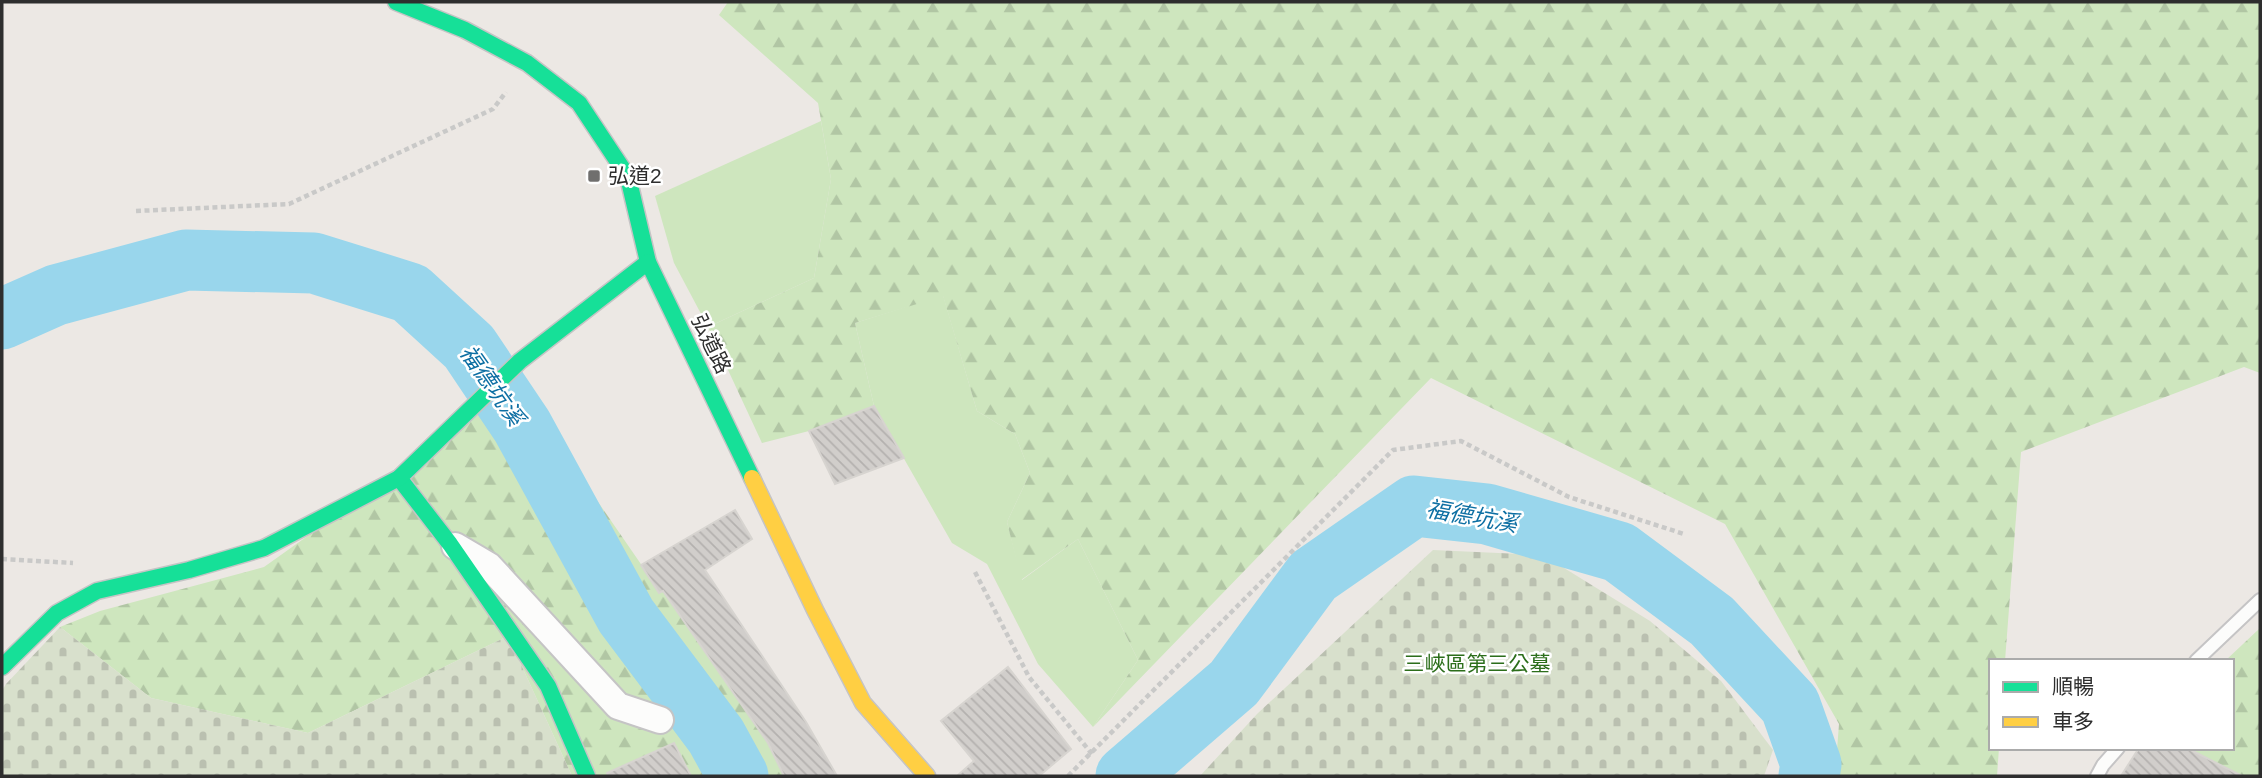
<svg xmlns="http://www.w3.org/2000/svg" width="2262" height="778" font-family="Helvetica,'Noto Sans TC',sans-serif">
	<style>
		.grass { fill: #cee6be }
		.forest { fill: url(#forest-firs) }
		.cemetery { fill: url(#cemetery-stones) }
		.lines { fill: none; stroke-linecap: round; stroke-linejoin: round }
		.river { stroke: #99d6ec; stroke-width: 61 }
		.building { fill: url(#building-back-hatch); stroke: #d7d4d0; stroke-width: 2 }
		.lane-casing { stroke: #c5c4c5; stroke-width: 16 }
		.street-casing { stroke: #c5c4c5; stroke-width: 30 }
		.fast-casing { stroke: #c5c4c5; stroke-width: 19 }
		.slow-casing { stroke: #c5c4c5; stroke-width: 19 }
		.path { stroke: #c9c9c8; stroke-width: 4.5; stroke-dasharray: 5 3.5; stroke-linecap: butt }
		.lane { stroke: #fcfcfb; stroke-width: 12 }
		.street { stroke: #fcfcfb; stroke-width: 26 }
		.fast { stroke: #16e098; stroke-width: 16 }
		.slow { stroke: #ffcf43; stroke-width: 16 }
		.poi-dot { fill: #706f6e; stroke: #fff; stroke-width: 2.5 }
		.labels { text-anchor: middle; stroke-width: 5; stroke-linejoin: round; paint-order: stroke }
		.poi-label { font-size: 21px; fill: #2e2e2e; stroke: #fff; text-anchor: start }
		.street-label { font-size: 21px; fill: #2e2e2e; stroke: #fff }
		.park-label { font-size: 21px; fill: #2c6e1b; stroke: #fff }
		.water-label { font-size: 23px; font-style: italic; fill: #0d6fa3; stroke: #fff }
	</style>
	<defs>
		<pattern id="forest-firs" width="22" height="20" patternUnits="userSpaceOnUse" patternTransform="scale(1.75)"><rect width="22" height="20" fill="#cee6be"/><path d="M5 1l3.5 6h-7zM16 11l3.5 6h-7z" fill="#b1c6a4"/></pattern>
		<pattern id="cemetery-stones" width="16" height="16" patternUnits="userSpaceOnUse" patternTransform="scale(1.75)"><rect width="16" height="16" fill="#d8e0cc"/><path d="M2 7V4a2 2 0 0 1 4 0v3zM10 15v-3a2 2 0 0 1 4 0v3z" fill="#bac0b0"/></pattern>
		<pattern id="building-back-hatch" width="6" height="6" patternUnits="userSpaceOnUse" patternTransform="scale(1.75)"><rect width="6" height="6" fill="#d1cecb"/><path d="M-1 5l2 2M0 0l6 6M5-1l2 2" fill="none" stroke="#b4b1af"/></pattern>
	</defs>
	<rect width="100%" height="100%" fill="#ece8e4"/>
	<g class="grass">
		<path d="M821,121L831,179L814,278L708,327L674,263L655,196Z"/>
		<path d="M943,295L977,411L1015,434L1030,473L1007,522L1022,580L1078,539L1138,660L1093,727L1038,664L987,564L952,543L874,406L855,323Z"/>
	</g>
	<g class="forest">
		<path d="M728,2H2260V373L2244,367L2021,452L2005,661H1991V748H1999L1997,776H1835L1839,724L1725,524L1431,378L1093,727L1138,660L1078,539L1021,580L1007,522L1030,473L1015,434L977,411L943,296L855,323L874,406L809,431L762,443L708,327L814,278L831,179L818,103L719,15Z"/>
		<path d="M527,380L576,470L654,583L673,569L768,743L784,776H572L508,636L308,733L151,698L60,627L100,611L264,567Z"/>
		<path d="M2260,628V776H2242L2187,748H2232V661H2225Z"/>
	</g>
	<g class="cemetery">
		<path d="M1433,550L1543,555L1650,621L1721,681L1773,750L1764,776H1200L1257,714Z"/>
		<path d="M60,627L151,698L308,733L508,636L572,776H2V691L6,684Z"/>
	</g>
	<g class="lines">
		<g class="river">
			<path d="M2,319L56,295L186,260L314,263L410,293L469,347L522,426L626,616L716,736L738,776"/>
			<path d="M1126,776L1234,683L1313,576L1414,506L1487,514L1619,552L1712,621L1790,705L1811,764L1809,776"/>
		</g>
	</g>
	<g class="building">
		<path d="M874,406L904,458L835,484L809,431Z"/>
		<path d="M735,510L752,539L705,570L806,722L837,776H784L768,743L663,591L659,593L641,565Z"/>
		<path d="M1008,667L1071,749L1039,776H957L974,761L941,721Z"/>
		<path d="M674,743L691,776H608L607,773Z"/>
		<path d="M2139,748H2187L2242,776H2121Z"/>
	</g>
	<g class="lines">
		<defs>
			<g id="lane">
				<path d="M2196,661L2260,600"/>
				<path d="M2097,776L2103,765L2118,748"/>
			</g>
			<path id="street" d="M455,546L489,566L618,706L660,720"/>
			<g id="fast">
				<path d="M396,2L465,30L527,63L579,103L628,177L648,262L752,478"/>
				<path d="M399,478L450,544L548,686L587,776"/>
				<path d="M2,667L57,613L97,591L189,570L264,548L399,478L520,361L648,262"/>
			</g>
			<path id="slow" d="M752,478L815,610L863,703L927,776"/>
		</defs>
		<use href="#lane" class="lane-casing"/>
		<use href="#street" class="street-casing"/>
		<use href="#fast" class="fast-casing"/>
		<use href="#slow" class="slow-casing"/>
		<g class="path">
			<path d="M136,211L289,204L493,109L506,92"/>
			<path d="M2,559L73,563"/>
			<path d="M975,572L1029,677L1092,754"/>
			<path d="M1068,776L1393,450L1461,441L1569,497L1684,534"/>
		</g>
		<use href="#lane" class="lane"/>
		<use href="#street" class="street"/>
		<use href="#fast" class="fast"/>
		<use href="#slow" class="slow"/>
	</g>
	<rect class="poi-dot" x="587" y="169" width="14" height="14" rx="3.5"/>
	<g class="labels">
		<g class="poi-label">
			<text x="608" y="183">弘道2</text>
		</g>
		<g class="street-label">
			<text transform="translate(711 344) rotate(64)" y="7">弘道路</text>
		</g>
		<g class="park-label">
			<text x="1477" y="671">三峽區第三公墓</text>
		</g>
		<g class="water-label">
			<text transform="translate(492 385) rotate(55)" y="8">福德坑溪</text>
			<text transform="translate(1472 516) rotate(10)" y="8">福德坑溪</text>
		</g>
	</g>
	<rect width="2262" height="778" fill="none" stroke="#2e2e2e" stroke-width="7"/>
	<rect x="1989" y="659" width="245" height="91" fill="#ffffff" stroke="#ababab" stroke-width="2"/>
	<rect x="2003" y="682" width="35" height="10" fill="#16e098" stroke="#ababab" stroke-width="2"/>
	<text x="2052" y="694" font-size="21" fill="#2e2e2e">順暢</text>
	<rect x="2003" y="717" width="35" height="10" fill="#ffcf43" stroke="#ababab" stroke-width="2"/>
	<text x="2052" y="729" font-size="21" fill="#2e2e2e">車多</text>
</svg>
